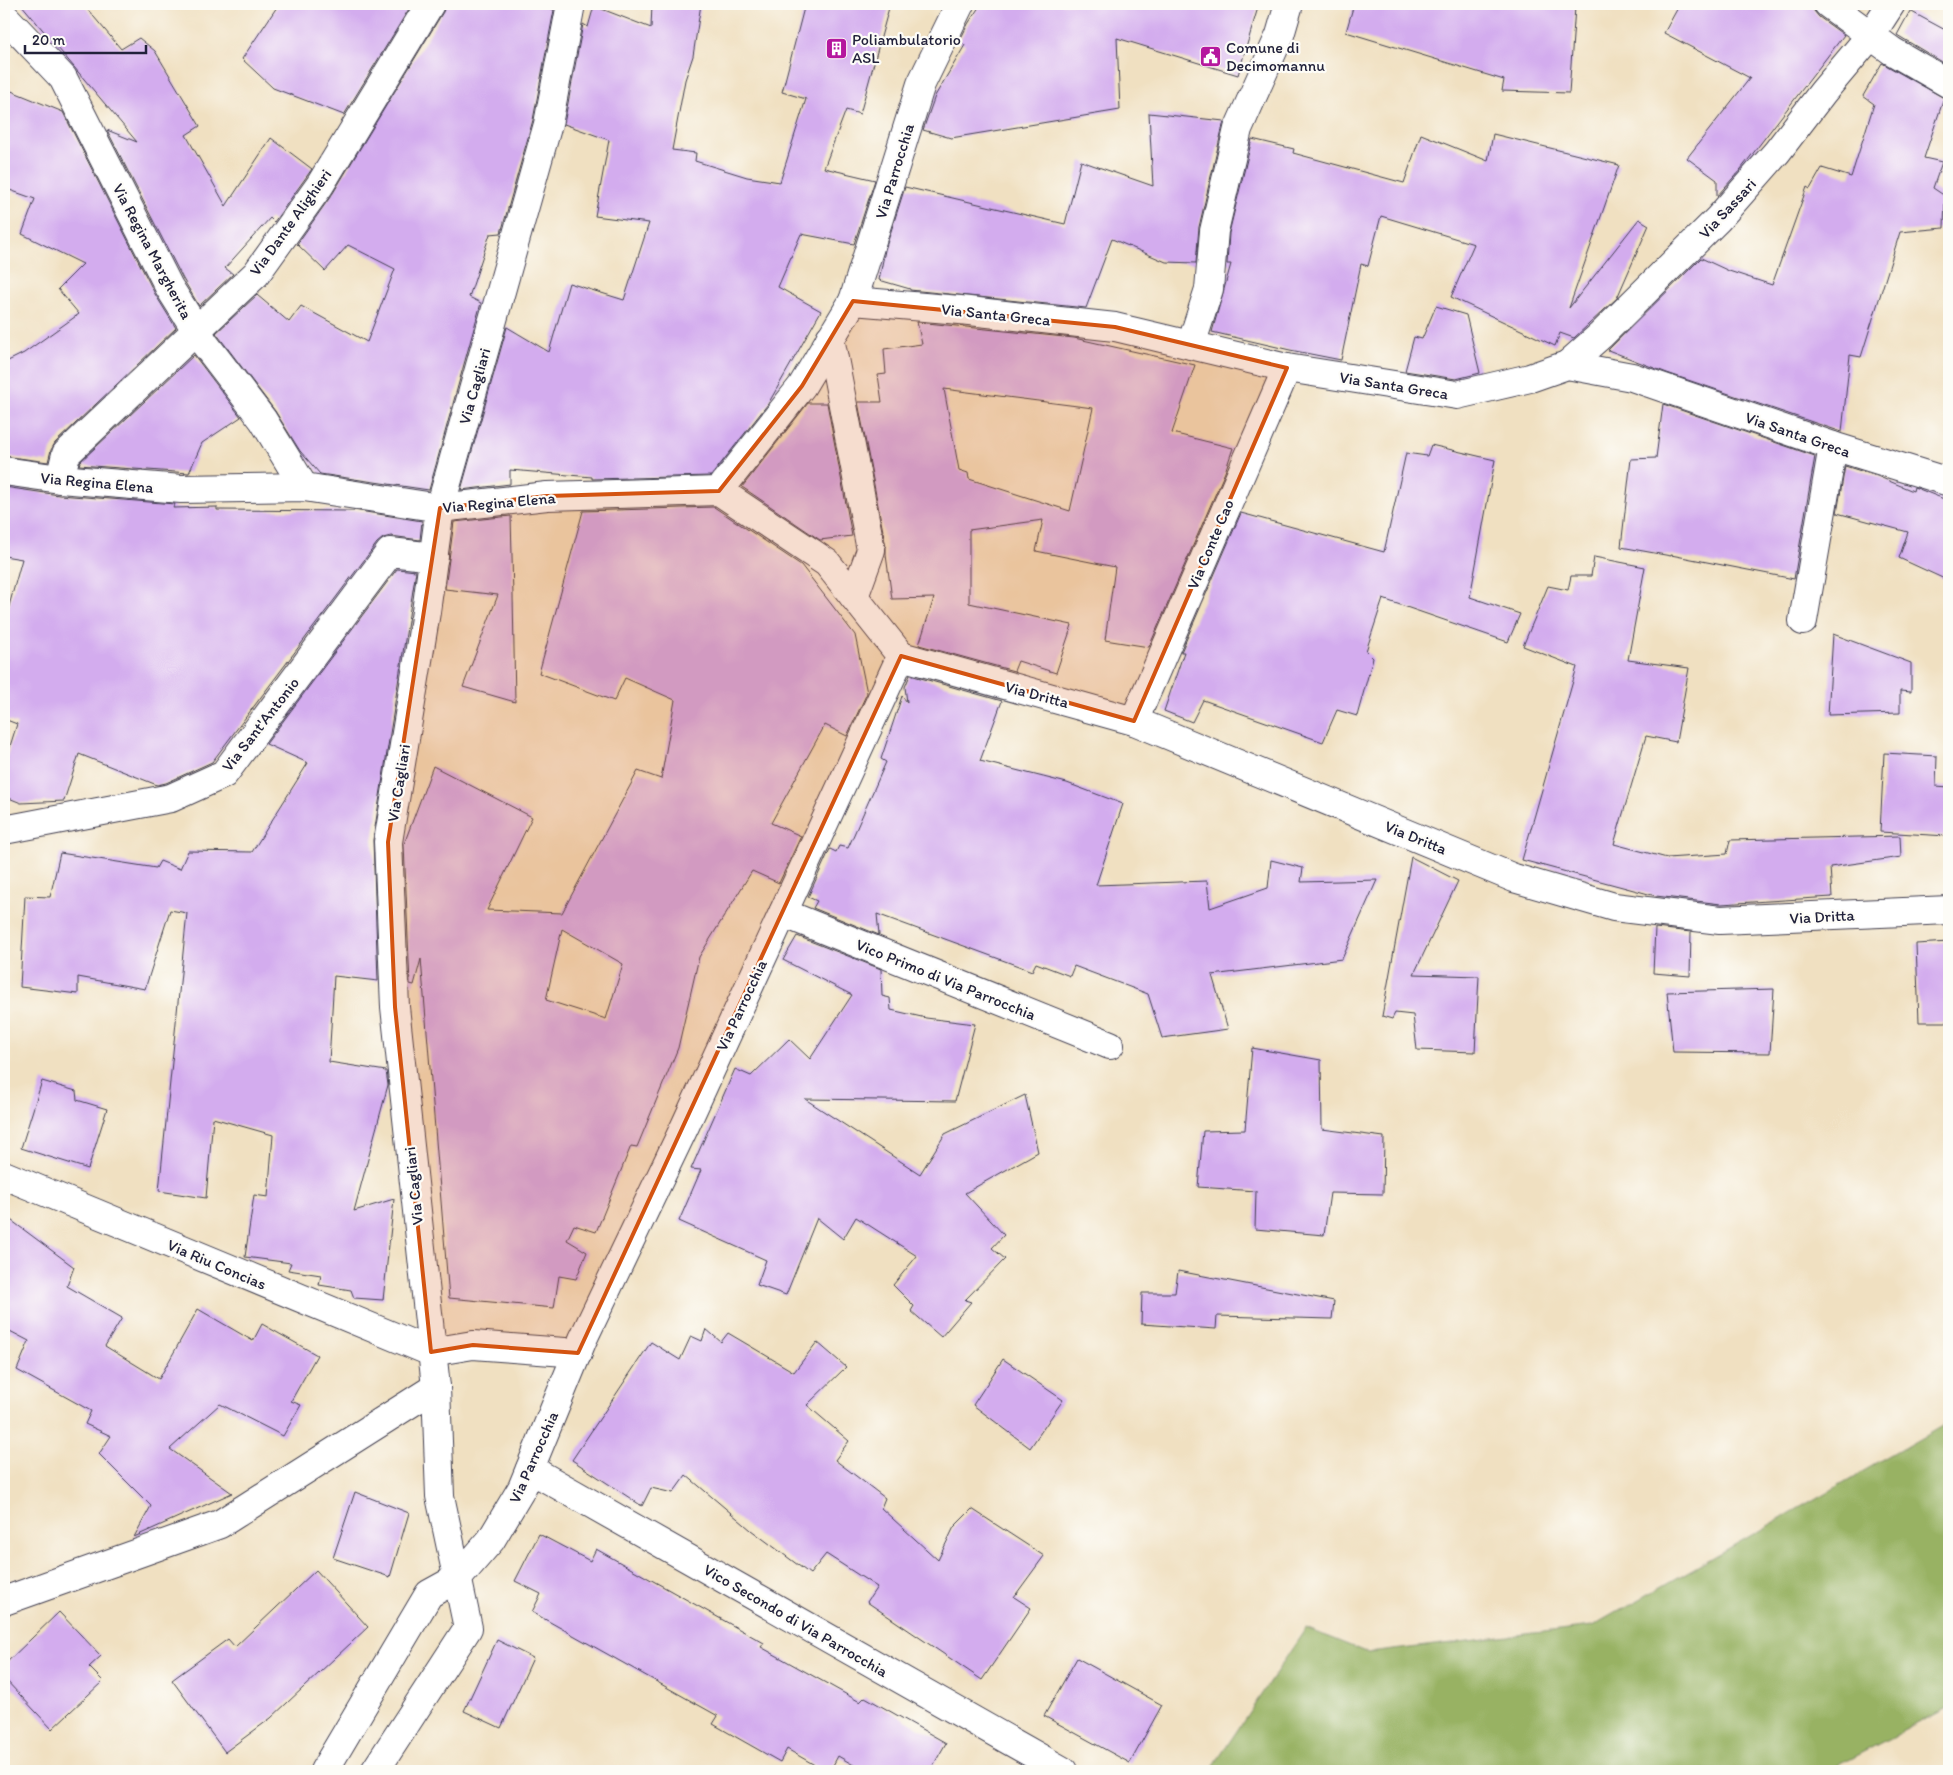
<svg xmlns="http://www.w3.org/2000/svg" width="1953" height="1775" font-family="Itim,sans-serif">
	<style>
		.forest { fill: #98b264; stroke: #5d6a50 }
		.building { fill: #d3acee; fill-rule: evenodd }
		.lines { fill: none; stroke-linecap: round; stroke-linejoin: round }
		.minor-casing { stroke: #413e4f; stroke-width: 30 }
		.minor { stroke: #fff; stroke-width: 28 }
		.marked { fill: #d45411; fill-opacity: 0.2; stroke: #d45411; stroke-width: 4; stroke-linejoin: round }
		.labels { text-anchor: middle; stroke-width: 4.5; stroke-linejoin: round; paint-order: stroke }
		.poi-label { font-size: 16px; fill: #22223b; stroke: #fdfcf7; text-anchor: start }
		.street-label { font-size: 16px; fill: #22223b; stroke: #fdfcf7 }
	</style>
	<rect width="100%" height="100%" fill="#fdfcf7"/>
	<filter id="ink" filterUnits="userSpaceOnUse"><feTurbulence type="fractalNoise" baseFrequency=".02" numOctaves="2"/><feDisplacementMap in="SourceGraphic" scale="10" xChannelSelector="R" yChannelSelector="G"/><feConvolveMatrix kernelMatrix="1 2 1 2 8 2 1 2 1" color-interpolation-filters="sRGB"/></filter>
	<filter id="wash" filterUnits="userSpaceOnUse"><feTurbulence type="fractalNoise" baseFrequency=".0096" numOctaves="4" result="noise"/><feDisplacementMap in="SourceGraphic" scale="20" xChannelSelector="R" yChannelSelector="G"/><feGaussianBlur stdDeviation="1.12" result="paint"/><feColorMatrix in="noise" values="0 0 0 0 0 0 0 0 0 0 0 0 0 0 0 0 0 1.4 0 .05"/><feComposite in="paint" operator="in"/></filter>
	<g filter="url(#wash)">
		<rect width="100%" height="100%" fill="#f0e0c1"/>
		<path class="forest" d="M1949,1422V1707L1827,1771H1210L1306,1628L1368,1653L1593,1626Z"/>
		<g id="blocks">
			<g class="building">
				<path d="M21,4H83L121,49L139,38L155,51L200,126L186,135L226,206L271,138L312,169L274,222L270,218L225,268L233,274L199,306L183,279L107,130L137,142Z"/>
				<path d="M279,4H412L344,115L273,88L242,59Z"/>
				<path d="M446,4H541L554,10L533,120L501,233L490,234L469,297L481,303L429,490L320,474L300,451L275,411L216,333L257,295L289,322L301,306L367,342L395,269L348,245L325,271L297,244L333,193L443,12Z"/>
				<path d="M652,4H701L693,56L685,80L672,150L696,153L695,161L747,177L780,182L806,99L782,92L805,4H890L860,114L846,110L824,168L875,180L854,244L801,234L778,287L821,311L768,404L711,476L592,479V477L510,470V484L461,490L507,327L549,352L569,283L624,300L649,223L595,216L609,140L564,124L583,24L588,27L594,6L651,28Z"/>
				<path d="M981,4H1259L1238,75L1117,38L1120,110L951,138L923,130L935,96L965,45L959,42L968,24Z"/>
				<path d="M1354,4H1551L1575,7L1569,93L1502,91L1504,80L1346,32Z"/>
				<path d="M1680,4H1813L1814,11L1819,17L1844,35L1741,169L1717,196V180L1687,158L1750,78L1664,33Z"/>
				<path d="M1910,11L1949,32V66L1897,35Z"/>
				<path d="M1882,63L1944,98L1924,158L1942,162L1933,188L1945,196L1944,228L1900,232L1861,357L1850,355L1842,432L1667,373L1608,350L1701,258L1729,271L1772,285L1807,187L1810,189L1822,168L1851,177L1874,104L1863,96Z"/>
				<path d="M4,88L63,112L155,294L176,328L55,443L51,450L48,462L4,456V363L24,353L79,314L58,289L83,264L22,234L35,199L4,188Z"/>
				<path d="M1149,113L1224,121L1199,227L1196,263L1166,262L1112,239L1086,308L910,290V289L879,280L885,250L905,187L1065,224L1081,161L1153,186Z"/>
				<path d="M1421,134L1488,161L1493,134L1619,165L1569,308L1639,219L1649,225L1617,298L1574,338L1560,333L1555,346L1451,297L1474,244L1381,216L1368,266L1361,264L1341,360L1290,350L1212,332L1231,264H1227L1229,233L1252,139L1294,149L1293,153L1404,183Z"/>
				<path d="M1436,306L1466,315L1480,373L1456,379L1405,371L1414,337L1422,339Z"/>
				<path d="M917,322L1074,338L1195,365L1172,433L1233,448L1225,472L1149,647L1105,640L1115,567L1036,551L1043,520L969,530V603L1072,625L1056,673L1018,661L1014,671L919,645L934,598L892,599L886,555V547L858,402H882L878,375L886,374L884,349L922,344ZM944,389L1093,408L1070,511L969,479L968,473L959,470Z"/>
				<path d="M194,355L241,417L202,443L189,473L79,465L80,462Z"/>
				<path d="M808,403H827L852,536L820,540L742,487Z"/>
				<path d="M1663,404L1815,456L1794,579L1671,555V556L1621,547L1631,459L1656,458Z"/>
				<path d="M1431,445L1495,460L1470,597L1520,614L1508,642L1383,599L1366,651L1373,658L1357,716L1337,710L1323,742L1203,700L1192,722L1164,711L1184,652H1181L1241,513L1384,552L1406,453L1427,456Z"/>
				<path d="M1845,466L1877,476L1913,491L1914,487L1949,501V581L1899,558L1908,532L1837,513Z"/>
				<path d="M4,487L59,495L175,504L173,508L217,507V510L354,511L353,510L422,521L420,540L391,536L383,538L377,543L212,762L166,783L157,785L79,754L64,801L21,803L4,796V765L17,724L4,719V624L22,559L4,556Z"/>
				<path d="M714,507L801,565L855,635L867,693L847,736L825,725L771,823L801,836L779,883L752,871L699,957L678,1048L637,1147L631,1146L596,1232L574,1225L567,1240L587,1252L576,1279L559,1276L554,1308L449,1298L421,959L414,985L410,984L404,844L433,766L532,817L487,910L562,913L638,771L661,779L675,700L625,678L614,701L539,673L583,511ZM562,929L623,964L606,1019L546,1000Z"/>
				<path d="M511,516L513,596L515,702L463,687L498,595L445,589L454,522Z"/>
				<path d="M1594,557L1645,567L1628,660L1689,668L1676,742L1646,736L1614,844L1667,858L1727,854L1730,840L1900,836L1901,857L1830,867L1832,897L1721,904L1656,896L1522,860L1577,667L1523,646L1548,586L1568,590L1571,576H1591Z"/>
				<path d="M397,569L416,571L373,840L378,981L334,976L329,1062L386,1071L388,1085L354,1211L394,1199L383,1300L354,1298L351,1290L319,1285L321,1275L288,1270L291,1263L245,1257L254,1195L268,1197L273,1135L213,1118L206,1198L159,1191L187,913L170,910L145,989L78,977V994L20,987L25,896L50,897L60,853L156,868L160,861L180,869L188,851L252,852L308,763L266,744Z"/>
				<path d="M1833,634L1911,663V692L1900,691V713L1828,715Z"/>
				<path d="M910,675L1002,701L980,761L1067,783L1123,804L1096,885L1207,881L1210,908L1268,888L1271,860L1303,868L1301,882L1377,880L1342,959L1212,975L1228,1029L1162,1038L1148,994L1074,966L1070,976L1036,963L1032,971L877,914L879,935L813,908L817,901L808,897L830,849L836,852L839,846L848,848L886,762L881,759L902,696L907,702L905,687Z"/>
				<path d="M1884,753L1937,756L1936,786L1949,787L1947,836L1880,832Z"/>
				<path d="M1411,857L1458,881L1414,974L1479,976L1475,1052L1417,1050L1413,1015L1395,1013L1392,1019L1382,1016Z"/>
				<path d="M1655,928L1691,932L1690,976L1653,973Z"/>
				<path d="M797,936L881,969L882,996L890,998L891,1010L926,1018L975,1024L955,1101L805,1099L920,1174L945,1134L1025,1095L1038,1152L965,1193L1004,1235L992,1248L1005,1259L965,1300L971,1302L941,1337L911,1311L914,1306L893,1285L917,1256L856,1217L843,1239L817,1218L786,1295L757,1285L766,1260L679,1221L701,1170L691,1169L735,1069L751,1076L789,1039L810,1059L852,995L783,960Z"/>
				<path d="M1949,942V1022H1919L1916,944Z"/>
				<path d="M1774,989L1770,1053L1673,1052L1667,992Z"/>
				<path d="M1252,1048L1321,1060L1322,1129L1384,1137L1383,1194L1330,1193L1324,1235L1255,1229L1256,1191L1198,1187L1203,1131L1245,1130Z"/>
				<path d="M42,1081L76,1091L77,1100L107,1109L88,1169L21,1148Z"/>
				<path d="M4,1215L74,1267L67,1286L122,1318L105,1346L159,1379L198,1309L253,1341L262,1324L317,1355L291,1401L301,1405L283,1436L220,1404L170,1449L232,1493L134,1537L151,1506L99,1454L111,1436L85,1424L91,1411L17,1370L29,1341L4,1328Z"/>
				<path d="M1178,1271L1334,1301L1332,1319L1217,1316L1216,1329L1141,1324L1142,1293H1175Z"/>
				<path d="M706,1329L721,1342L728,1333L794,1372L817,1342L846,1367L807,1405L849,1441L835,1460L885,1498L881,1508L938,1560L954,1527L972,1509L1044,1556L1014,1597L1031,1608L982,1680L867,1602L877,1587L826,1554L810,1574L751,1530L686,1475L673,1493L651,1488L642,1506L572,1460L651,1342L680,1360L691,1336L702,1341Z"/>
				<path d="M1003,1359L1063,1400L1030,1448L973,1405Z"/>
				<path d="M355,1492L409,1513L390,1577L333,1558Z"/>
				<path d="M539,1534L590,1561L596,1549L764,1643L761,1647L860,1702L865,1697L946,1743L930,1771H864L838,1756L830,1771H825L787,1749L780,1762L713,1724L718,1716L532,1612L541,1594L515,1581Z"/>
				<path d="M316,1570L368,1627L271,1718L225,1752L172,1680L228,1639L235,1647Z"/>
				<path d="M59,1612L101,1656L89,1667L103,1681L52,1729L4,1678V1665Z"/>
				<path d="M497,1640L533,1658L501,1728L464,1711Z"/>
				<path d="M1077,1658L1162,1705L1130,1763L1044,1716Z"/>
			</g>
		</g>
	</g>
	<g filter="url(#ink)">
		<use href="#blocks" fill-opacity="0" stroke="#413e4f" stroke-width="1"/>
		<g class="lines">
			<defs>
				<g id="minor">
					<path d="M1828,4L1892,51L1949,84"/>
					<path d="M4,16L63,78L169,287L205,344L263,420L304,487"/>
					<path d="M853,301L960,310L1115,327L1287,368L1457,395L1530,378L1567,365L1632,377L1833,446L1949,482"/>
					<path d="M830,338L871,550L854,597"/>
					<path d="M1191,345L1209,289L1214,231L1238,129L1280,35L1289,4"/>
					<path d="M1567,365L1601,335L1718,219L1777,152L1823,92L1871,35L1891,4"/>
					<path d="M4,471L60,479L181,489L304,487L440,508L547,496L719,491L827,563L901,656"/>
					<path d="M60,479L66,454L256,274L320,185L430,4"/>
					<path d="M719,491L802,386L853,301L921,84L960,4"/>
					<path d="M1803,621L1833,446"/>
					<path d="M901,656L1134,721L1514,878L1614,907L1720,920L1949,910"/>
					<path d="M1134,721L1287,368"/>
					<path d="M4,830L171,798L224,774L390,552L434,557"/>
					<path d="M783,913L1110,1045"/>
					<path d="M4,1175L431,1352L473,1345L578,1353"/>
					<path d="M530,1469L1063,1771"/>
					<path d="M4,1601L220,1524L436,1387"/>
					<path d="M324,1771L429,1594L458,1578L491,1540L522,1488L583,1339L685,1126L901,656"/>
					<path d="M375,1771L468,1628L440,1496L436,1387L395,1007L388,842L426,612L440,508L548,124L571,4"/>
				</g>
			</defs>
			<use href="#minor" class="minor-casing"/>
			<use href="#minor" class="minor"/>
		</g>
	</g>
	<path class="marked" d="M853,301L1115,327L1287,368L1134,721L901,656L578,1353L473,1345L431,1352L395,1007L388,842L440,508L547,496L719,491L802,386Z"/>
	<defs>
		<symbol id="building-square" viewBox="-11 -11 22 22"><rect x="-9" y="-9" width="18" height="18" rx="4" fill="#b5179e" stroke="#fdfcf7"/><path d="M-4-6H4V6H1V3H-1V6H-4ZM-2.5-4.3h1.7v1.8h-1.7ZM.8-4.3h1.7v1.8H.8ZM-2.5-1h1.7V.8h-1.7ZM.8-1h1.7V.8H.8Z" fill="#fff"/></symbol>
		<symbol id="civic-square" viewBox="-11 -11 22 22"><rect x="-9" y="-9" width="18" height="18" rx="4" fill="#b5179e" stroke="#fdfcf7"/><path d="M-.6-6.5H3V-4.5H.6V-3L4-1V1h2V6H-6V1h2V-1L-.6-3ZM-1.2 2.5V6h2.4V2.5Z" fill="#fff"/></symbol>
	</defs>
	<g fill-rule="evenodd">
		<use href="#building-square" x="824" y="36" width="25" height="25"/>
		<use href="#civic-square" x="1198" y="44" width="25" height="25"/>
	</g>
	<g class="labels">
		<g class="poi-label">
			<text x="852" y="45">Poliambulatorio<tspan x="852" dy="18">ASL</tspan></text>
			<text x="1226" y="53">Comune di<tspan x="1226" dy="18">Decimomannu</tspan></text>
		</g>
		<g class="street-label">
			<text transform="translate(894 171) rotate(-73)" y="6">Via Parrocchia</text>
			<text transform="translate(1727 208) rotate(-47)" y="6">Via Sassari</text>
			<text transform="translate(290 222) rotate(-54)" y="6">Via Dante Alighieri</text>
			<text transform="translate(153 251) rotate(62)" y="6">Via Regina Margherita</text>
			<text transform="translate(996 314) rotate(6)" y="6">Via Santa Greca</text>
			<text transform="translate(1394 385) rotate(9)" y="6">Via Santa Greca</text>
			<text transform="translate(474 386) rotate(-74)" y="6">Via Cagliari</text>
			<text transform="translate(1798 434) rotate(19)" y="6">Via Santa Greca</text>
			<text transform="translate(97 482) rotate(5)" y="6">Via Regina Elena</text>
			<text transform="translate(499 502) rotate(-5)" y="6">Via Regina Elena</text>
			<text transform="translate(1210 544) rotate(-67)" y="6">Via Conte Cao</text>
			<text transform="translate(1037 694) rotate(15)" y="6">Via Dritta</text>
			<text transform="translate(260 724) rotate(-52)" y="6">Via Sant'Antonio</text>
			<text transform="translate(398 783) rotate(-81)" y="6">Via Cagliari</text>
			<text transform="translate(1416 837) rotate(22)" y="6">Via Dritta</text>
			<text transform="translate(1822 916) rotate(-3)" y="6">Via Dritta</text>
			<text transform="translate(946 979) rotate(22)" y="6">Vico Primo di Via Parrocchia</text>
			<text transform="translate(741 1005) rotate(-65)" y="6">Via Parrocchia</text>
			<text transform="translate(413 1186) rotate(-96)" y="6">Via Cagliari</text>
			<text transform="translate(217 1264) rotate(23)" y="6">Via Riu Concias</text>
			<text transform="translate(533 1457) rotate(-66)" y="6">Via Parrocchia</text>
			<text transform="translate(796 1620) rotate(30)" y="6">Vico Secondo di Via Parrocchia</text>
		</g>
	</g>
	<rect width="1953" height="1775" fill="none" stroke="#fdfcf7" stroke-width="20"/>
	<path d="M25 45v8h121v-8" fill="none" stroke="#22223b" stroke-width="2.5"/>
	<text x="32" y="45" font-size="15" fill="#22223b" stroke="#fdfcf7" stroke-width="4" paint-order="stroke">20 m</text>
</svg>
